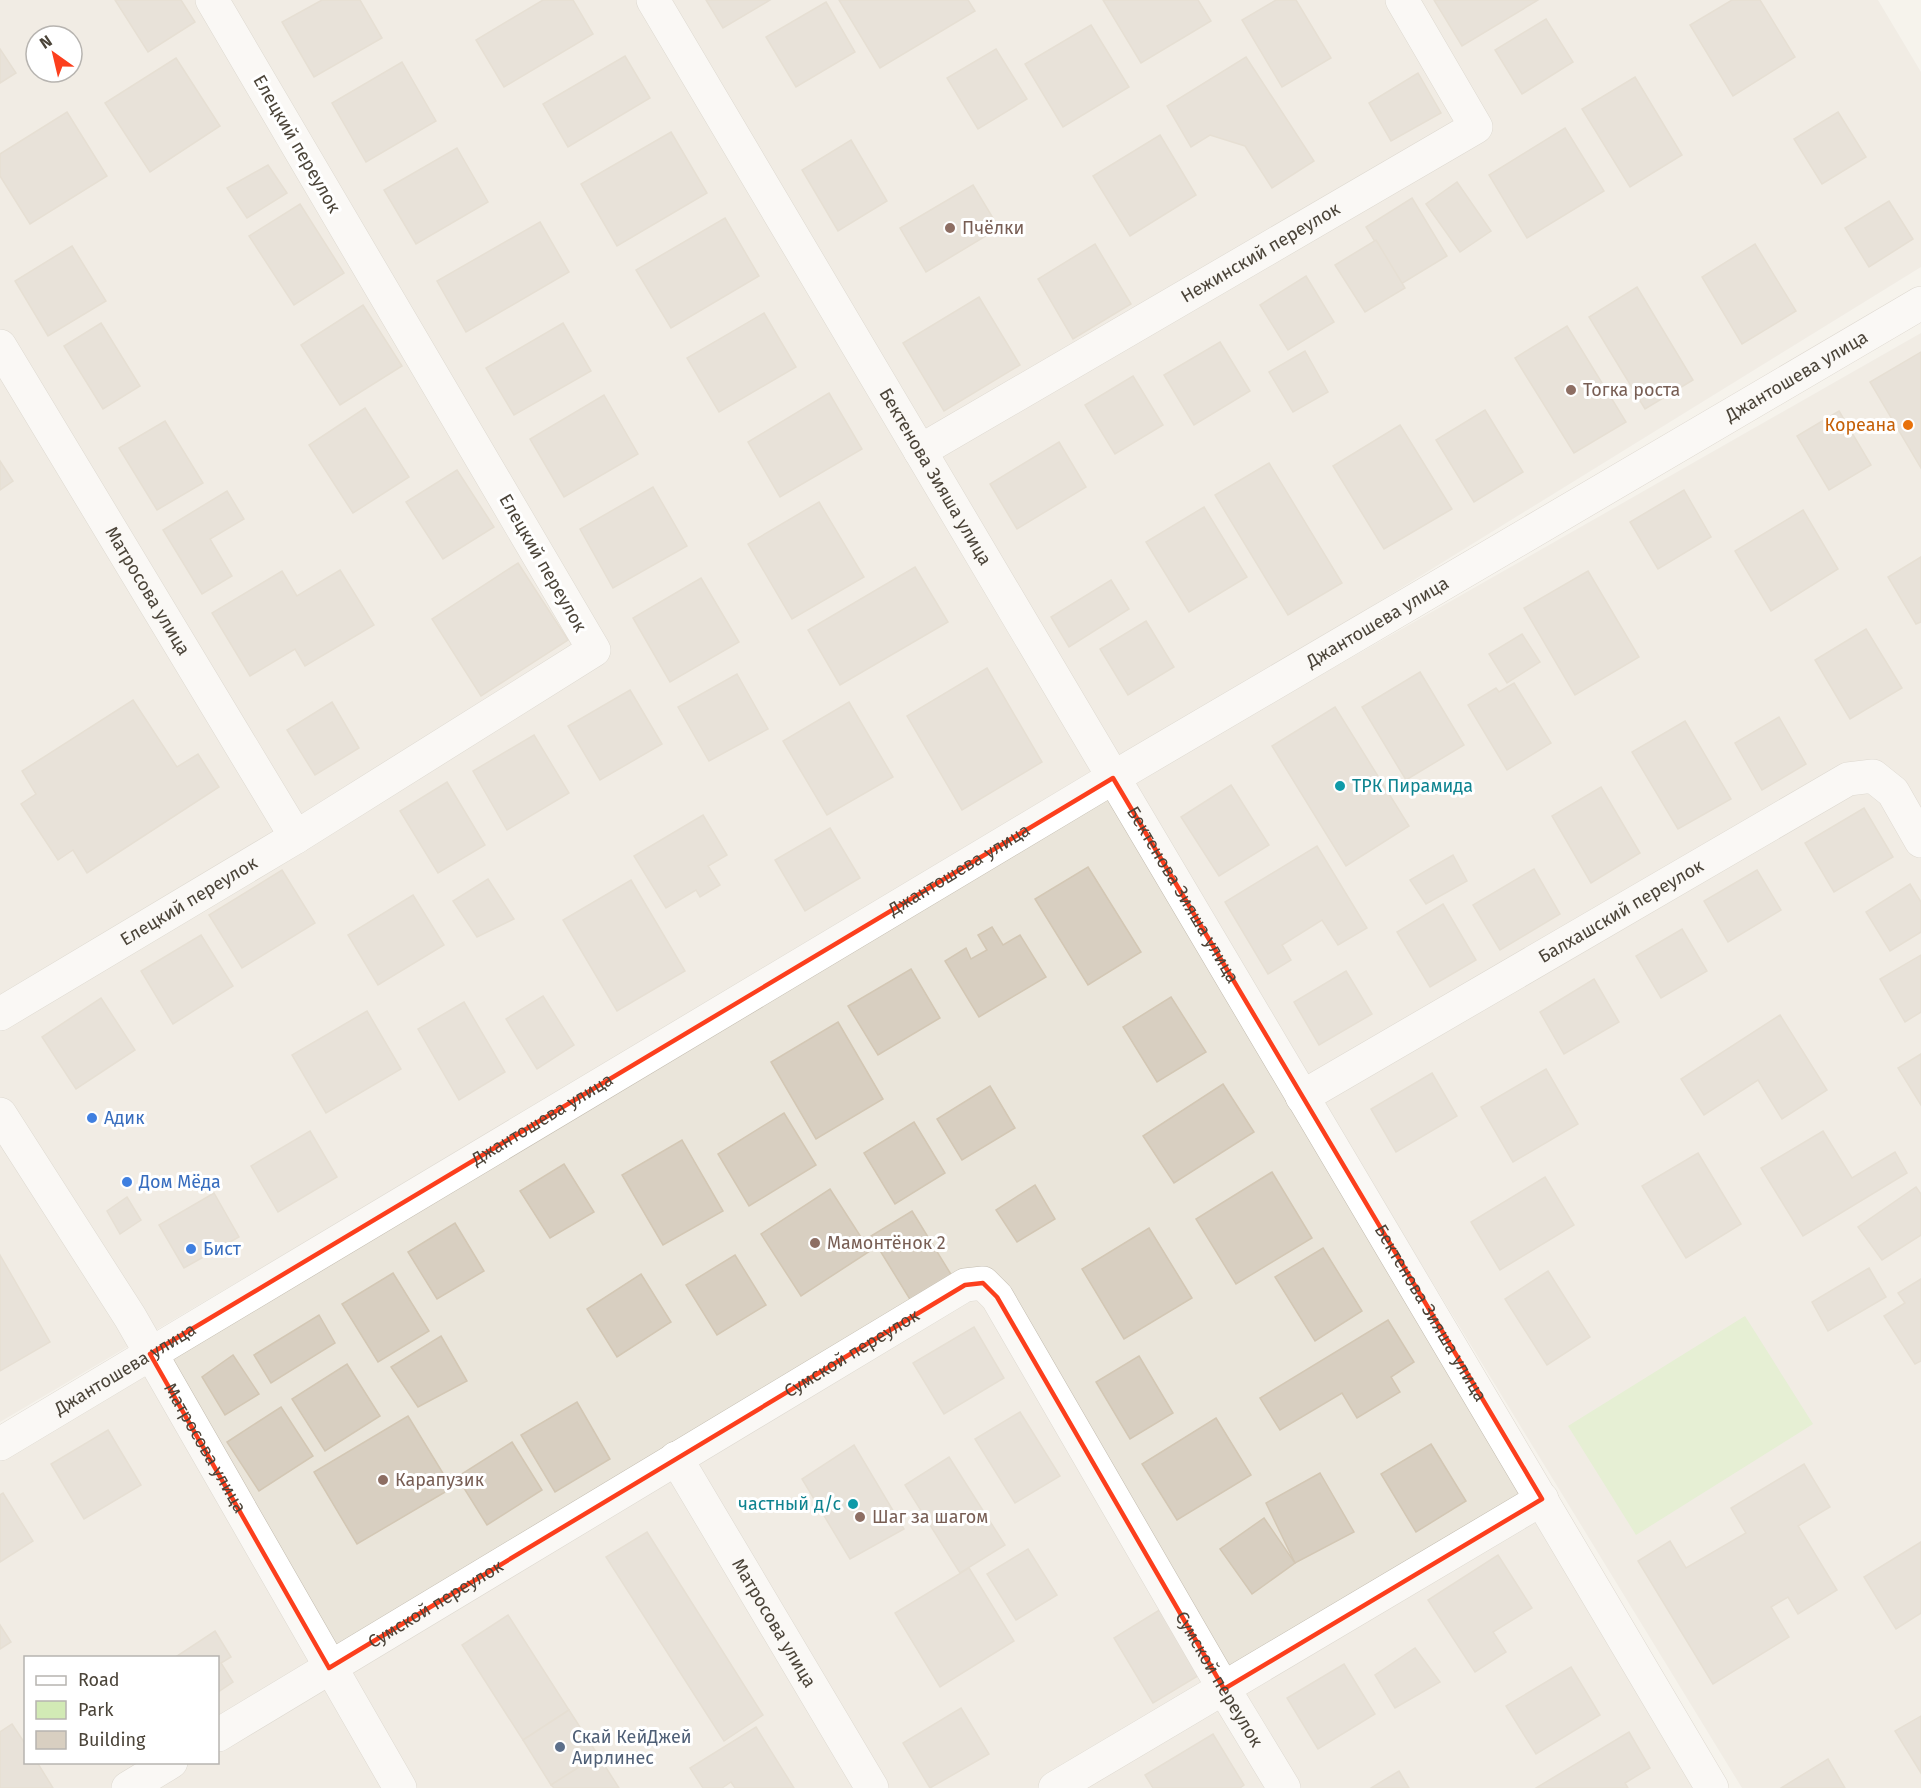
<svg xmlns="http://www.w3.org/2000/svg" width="1921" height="1788" font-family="'Fira Sans',sans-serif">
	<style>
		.residential { fill: #eae5da; fill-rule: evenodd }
		.green { fill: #d2eab5 }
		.building { fill: #d8cfc1; stroke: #d3c7b4; stroke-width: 1.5 }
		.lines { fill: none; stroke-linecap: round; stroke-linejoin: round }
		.street-casing { stroke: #c2bbae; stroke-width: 34 }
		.street { stroke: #fff; stroke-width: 33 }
		.marked { fill: none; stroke: #fc3f1d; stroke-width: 4.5; stroke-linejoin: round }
		.education-dot { fill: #8d6e63; stroke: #fff; stroke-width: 2 }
		.food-dot { fill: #e8710a; stroke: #fff; stroke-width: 2 }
		.culture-dot { fill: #0f9aa8; stroke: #fff; stroke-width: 2 }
		.shop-dot { fill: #3f7fe0; stroke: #fff; stroke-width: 2 }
		.service-dot { fill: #5c6f8a; stroke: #fff; stroke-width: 2 }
		.labels { text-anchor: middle; stroke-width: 6; stroke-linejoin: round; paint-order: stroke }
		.street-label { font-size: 18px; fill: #4b4439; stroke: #fff }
		.education-label { font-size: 18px; fill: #785e54; stroke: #fff; text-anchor: start }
		.food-label { font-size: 18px; fill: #c56008; stroke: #fff; text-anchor: end }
		.culture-label { font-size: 18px; fill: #0d838f; stroke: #fff; text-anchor: start }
		.shop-label { font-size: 18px; fill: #366cbe; stroke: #fff; text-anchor: start }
		.service-label { font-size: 18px; fill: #4e5e75; stroke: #fff; text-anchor: start }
	</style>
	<rect width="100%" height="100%" fill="#f6f3ec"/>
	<g class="residential">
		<path d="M0,0H642L1101,773L0,1422ZM36,36H72V72H36Z"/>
		<path d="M664,0H1878L1921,72V267L1116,764Z"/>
		<path d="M1921,333V1788H1742L1128,785Z"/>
		<path d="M1112,785L1699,1788H0V1455ZM26,1658H218V1762H26Z"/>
	</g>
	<path class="green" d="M1745,1316L1813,1424L1636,1535L1568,1426Z"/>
	<g class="building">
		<path d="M115,0H181L195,22L148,52Z"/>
		<path d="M322,0H360L382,38L314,77L282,22Z"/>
		<path d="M543,0H573L593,34L504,87L476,40Z"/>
		<path d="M706,0H770L723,28Z"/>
		<path d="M839,0H968L975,11L880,68Z"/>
		<path d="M1103,0H1198L1211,21L1141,63Z"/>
		<path d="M1276,0H1296L1331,58L1282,87L1242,20Z"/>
		<path d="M1434,0H1538L1462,46Z"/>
		<path d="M1732,0H1760L1795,57L1733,96L1690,25Z"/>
		<path d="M826,2L855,52L796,87L766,37Z"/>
		<path d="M1546,19L1573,62L1522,94L1495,50Z"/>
		<path d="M1091,25L1129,87L1063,127L1025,64Z"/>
		<path d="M0,49L16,73L0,83Z"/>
		<path d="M996,49L1027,99L978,129L947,78Z"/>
		<path d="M625,56L650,98L568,147L543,104Z"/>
		<path d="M1246,57L1314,161L1272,188L1245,146L1210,135L1191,147L1167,106Z"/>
		<path d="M176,58L220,126L150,172L105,103Z"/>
		<path d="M402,62L436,121L366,162L332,103Z"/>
		<path d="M1418,73L1441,113L1391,141L1369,103Z"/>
		<path d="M1635,77L1682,155L1630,187L1582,109Z"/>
		<path d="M67,112L107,176L30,224L0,176V154Z"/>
		<path d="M1838,112L1866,157L1822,184L1794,139Z"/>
		<path d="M1565,128L1604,191L1527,238L1489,175Z"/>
		<path d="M671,132L707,193L617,246L581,184Z"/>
		<path d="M1160,135L1196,195L1130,236L1093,176Z"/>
		<path d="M851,140L887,201L838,231L802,170Z"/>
		<path d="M457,148L488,202L416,244L384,190Z"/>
		<path d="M268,165L287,193L247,218L227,188Z"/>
		<path d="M1457,182L1491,231L1460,252L1426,204Z"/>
		<path d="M973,185L999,228L926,272L900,228Z"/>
		<path d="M1412,198L1447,256L1401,284L1366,227Z"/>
		<path d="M1889,201L1913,239L1869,267L1845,228Z"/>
		<path d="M300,204L344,273L294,305L249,236Z"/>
		<path d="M725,218L759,276L671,328L636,270Z"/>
		<path d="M540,222L569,272L466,332L437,281Z"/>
		<path d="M1376,240L1405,288L1365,312L1335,265Z"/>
		<path d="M1095,244L1131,304L1073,339L1038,279Z"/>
		<path d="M1755,244L1796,311L1742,344L1702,277Z"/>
		<path d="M72,246L106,301L48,336L15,281Z"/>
		<path d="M1306,276L1334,322L1288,350L1260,305Z"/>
		<path d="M1637,287L1693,380L1645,409L1589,317Z"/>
		<path d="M979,297L1020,365L944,411L903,343Z"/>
		<path d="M363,305L402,366L340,405L301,345Z"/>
		<path d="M764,313L796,367L719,412L687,358Z"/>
		<path d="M101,323L140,386L103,409L64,346Z"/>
		<path d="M563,323L591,371L514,415L486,368Z"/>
		<path d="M1567,326L1626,422L1574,453L1515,358Z"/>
		<path d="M1220,342L1250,391L1194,425L1164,375Z"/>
		<path d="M1305,351L1328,392L1293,412L1269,372Z"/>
		<path d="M1921,352V468L1870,382Z"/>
		<path d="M1133,376L1163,425L1115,454L1085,405Z"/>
		<path d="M829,393L862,449L780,497L748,442Z"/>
		<path d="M604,395L638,454L564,497L530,439Z"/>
		<path d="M365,408L409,477L353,513L309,445Z"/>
		<path d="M1485,410L1523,472L1474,502L1436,440Z"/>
		<path d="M1839,411L1871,465L1829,490L1797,436Z"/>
		<path d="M165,421L203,483L157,510L119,448Z"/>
		<path d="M1400,425L1452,509L1384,549L1333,466Z"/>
		<path d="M1059,442L1086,487L1017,529L990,484Z"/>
		<path d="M0,461L13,481L0,490Z"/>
		<path d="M1269,463L1342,583L1288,615L1215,495Z"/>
		<path d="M457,470L494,527L443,559L406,502Z"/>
		<path d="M653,487L687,546L613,588L580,529Z"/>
		<path d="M1684,490L1711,537L1658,569L1630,522Z"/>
		<path d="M227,491L244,519L210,539L232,576L202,594L163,530Z"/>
		<path d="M819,502L864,577L792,619L748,544Z"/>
		<path d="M1204,507L1247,577L1189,612L1146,542Z"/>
		<path d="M1803,510L1838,569L1771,611L1735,551Z"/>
		<path d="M1921,557V622L1916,624L1888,577Z"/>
		<path d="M518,563L568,640L481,696L432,619Z"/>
		<path d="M915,567L948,622L840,685L808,630Z"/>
		<path d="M340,570L374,625L305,666L295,649L250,676L212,613L282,571L297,596Z"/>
		<path d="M1588,571L1639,657L1575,695L1524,608Z"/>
		<path d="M701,578L739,642L670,682L633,618Z"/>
		<path d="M1111,580L1129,609L1069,647L1051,617Z"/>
		<path d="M1146,621L1174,667L1128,695L1100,649Z"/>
		<path d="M1866,629L1902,688L1850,719L1815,660Z"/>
		<path d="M1522,634L1540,662L1507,683L1489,654Z"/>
		<path d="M987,668L1042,762L962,810L907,716Z"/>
		<path d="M1420,672L1464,745L1406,780L1362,707Z"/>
		<path d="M737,674L768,729L709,761L678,707Z"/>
		<path d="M1514,683L1551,743L1507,770L1468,705L1496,688L1499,692Z"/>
		<path d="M630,690L662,744L600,780L568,726Z"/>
		<path d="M133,700L177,767L198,754L219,787L87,873L73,850L58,860L21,804L36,794L22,771Z"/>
		<path d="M332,702L359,748L315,775L287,730Z"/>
		<path d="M849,702L893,777L827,815L783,741Z"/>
		<path d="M1335,707L1409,826L1346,866L1272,746Z"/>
		<path d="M1779,717L1806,764L1762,790L1735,743Z"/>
		<path d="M1685,721L1731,799L1678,829L1632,752Z"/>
		<path d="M534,735L569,793L507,830L473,771Z"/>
		<path d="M447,782L485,845L438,873L400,811Z"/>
		<path d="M1231,785L1269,845L1219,876L1181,817Z"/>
		<path d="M1601,787L1640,853L1591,883L1552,816Z"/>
		<path d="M1864,808L1893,857L1834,892L1805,843Z"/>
		<path d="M703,815L727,855L708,866L720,885L700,897L696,890L666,908L634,856Z"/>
		<path d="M830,828L860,878L805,911L775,860Z"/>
		<path d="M1317,846L1367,928L1338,945L1322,920L1282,945L1291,960L1268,974L1225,902Z"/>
		<path d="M1453,855L1467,881L1426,904L1410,880Z"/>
		<path d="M1088,867L1141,952L1088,985L1035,899Z"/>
		<path d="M1534,869L1560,914L1500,950L1473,905Z"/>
		<path d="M282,870L315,923L242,968L209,915Z"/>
		<path d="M1757,870L1781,910L1728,942L1704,901Z"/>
		<path d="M488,879L514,919L477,937L453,901Z"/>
		<path d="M631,880L685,971L617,1011L563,920Z"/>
		<path d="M1910,884L1921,902V932L1890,951L1866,912Z"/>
		<path d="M413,895L444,945L378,985L348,935Z"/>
		<path d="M1443,904L1476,960L1430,987L1397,932Z"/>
		<path d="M992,927L1003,945L1020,935L1046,977L979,1017L945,961L966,948L971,959L987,950L978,935Z"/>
		<path d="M1682,929L1707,971L1661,998L1636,956Z"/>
		<path d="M201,935L233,986L173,1024L141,971Z"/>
		<path d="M1921,955V1012L1905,1022L1880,979Z"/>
		<path d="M911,969L940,1018L878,1055L848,1006Z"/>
		<path d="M1346,971L1372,1014L1319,1045L1294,1002Z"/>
		<path d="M1594,979L1619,1022L1564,1054L1540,1012Z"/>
		<path d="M543,996L574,1045L537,1069L506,1019Z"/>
		<path d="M1171,997L1206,1052L1157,1082L1123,1027Z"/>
		<path d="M101,998L135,1050L76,1089L42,1037Z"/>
		<path d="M464,1002L505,1072L459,1100L418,1029Z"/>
		<path d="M367,1011L401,1069L326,1113L292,1055Z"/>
		<path d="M1780,1015L1827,1090L1782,1119L1758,1080L1704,1115L1681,1079Z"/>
		<path d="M838,1022L883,1099L816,1139L771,1062Z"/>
		<path d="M1921,1054V1105L1898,1068Z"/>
		<path d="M1546,1069L1578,1124L1513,1162L1481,1107Z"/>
		<path d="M1432,1073L1457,1116L1396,1152L1371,1109Z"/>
		<path d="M1223,1084L1254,1132L1174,1183L1143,1136Z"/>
		<path d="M990,1086L1015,1128L962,1160L937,1119Z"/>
		<path d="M784,1113L816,1165L749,1206L718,1154Z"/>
		<path d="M914,1122L945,1173L895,1204L864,1153Z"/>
		<path d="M310,1131L337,1177L278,1212L251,1166Z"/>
		<path d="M1823,1131L1852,1178L1895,1152L1907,1173L1803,1236L1761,1168Z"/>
		<path d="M682,1140L723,1211L663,1245L622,1175Z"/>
		<path d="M1698,1153L1741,1224L1686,1258L1642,1186Z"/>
		<path d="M564,1164L594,1212L550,1238L520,1191Z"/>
		<path d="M1272,1172L1312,1238L1236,1284L1196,1219Z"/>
		<path d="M1545,1177L1574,1225L1500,1270L1471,1222Z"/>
		<path d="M1035,1185L1055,1219L1017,1242L996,1210Z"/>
		<path d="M1916,1187L1921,1194V1235L1882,1260L1858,1227Z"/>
		<path d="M830,1189L870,1251L801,1296L761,1234Z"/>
		<path d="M214,1193L239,1237L184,1268L159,1225Z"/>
		<path d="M127,1197L141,1220L120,1234L107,1211Z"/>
		<path d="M912,1211L952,1276L911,1301L871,1236Z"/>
		<path d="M455,1223L484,1271L437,1299L408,1252Z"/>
		<path d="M1149,1228L1192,1298L1124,1339L1082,1269Z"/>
		<path d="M1323,1248L1362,1311L1315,1341L1275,1277Z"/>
		<path d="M0,1255L50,1342L0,1371Z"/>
		<path d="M735,1255L766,1305L717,1335L686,1285Z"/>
		<path d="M1869,1268L1886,1297L1828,1331L1812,1302Z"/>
		<path d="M1548,1271L1590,1337L1547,1365L1505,1299Z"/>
		<path d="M393,1273L429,1331L378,1362L342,1304Z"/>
		<path d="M641,1274L671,1322L617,1357L587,1309Z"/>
		<path d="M1921,1279V1361L1915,1364L1884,1316L1905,1303L1898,1293Z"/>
		<path d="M319,1315L335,1343L271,1383L254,1355Z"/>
		<path d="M1388,1320L1414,1362L1391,1377L1400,1392L1357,1418L1342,1393L1280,1430L1260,1398Z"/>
		<path d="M974,1327L1004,1378L944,1414L913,1363Z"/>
		<path d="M441,1336L467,1381L418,1407L391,1367Z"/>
		<path d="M233,1355L259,1394L225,1415L202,1377Z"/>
		<path d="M1139,1356L1173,1413L1130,1439L1096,1382Z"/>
		<path d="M347,1364L380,1416L325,1451L292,1399Z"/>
		<path d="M577,1402L610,1459L555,1492L521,1435Z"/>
		<path d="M281,1407L313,1456L259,1491L227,1442Z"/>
		<path d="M1020,1412L1060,1476L1015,1503L975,1439Z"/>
		<path d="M408,1416L452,1488L357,1544L314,1472Z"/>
		<path d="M1216,1418L1251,1475L1177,1520L1142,1464Z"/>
		<path d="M108,1430L141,1485L84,1519L51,1464Z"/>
		<path d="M512,1442L542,1490L487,1525L457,1477Z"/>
		<path d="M1431,1444L1466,1501L1416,1532L1381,1474Z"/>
		<path d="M854,1445L904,1529L850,1559L802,1479Z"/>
		<path d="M949,1457L1005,1545L960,1573L905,1485Z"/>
		<path d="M1804,1464L1830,1507L1798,1526L1837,1590L1798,1614L1788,1597L1771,1607L1789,1637L1713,1684L1638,1561L1670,1541L1686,1568L1746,1533L1731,1508Z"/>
		<path d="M1320,1473L1354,1532L1295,1563L1266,1503Z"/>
		<path d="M3,1493L33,1541L0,1562V1495Z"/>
		<path d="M1264,1518L1295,1563L1252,1594L1220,1549Z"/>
		<path d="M647,1532L763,1715L724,1741L606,1557Z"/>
		<path d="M1921,1542V1613L1896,1629L1864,1577Z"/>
		<path d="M1028,1549L1057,1595L1016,1620L987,1574Z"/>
		<path d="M1498,1555L1532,1608L1493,1632L1506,1652L1475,1672L1428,1600Z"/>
		<path d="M969,1568L1014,1641L940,1687L895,1613Z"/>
		<path d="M1161,1609L1201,1674L1153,1703L1114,1638Z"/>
		<path d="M508,1615L569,1710L523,1740L462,1645Z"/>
		<path d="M0,1625L11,1642L0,1649Z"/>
		<path d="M215,1631L231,1657L221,1663L233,1682L218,1692V1658H174Z"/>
		<path d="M1415,1648L1440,1682L1395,1708L1375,1675Z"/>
		<path d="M1344,1664L1375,1714L1318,1749L1287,1698Z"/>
		<path d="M1571,1667L1600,1715L1536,1754L1506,1706Z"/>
		<path d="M961,1708L989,1754L930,1788L903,1743Z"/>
		<path d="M569,1710L598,1755L551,1785L523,1740Z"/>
		<path d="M1921,1716V1773L1895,1731Z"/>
		<path d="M12,1724L26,1745V1762H37L53,1788H0V1732Z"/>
		<path d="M756,1727L794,1788H735L731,1782L722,1788H703L690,1768Z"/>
		<path d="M1629,1732L1650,1768L1625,1783L1628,1788H1536Z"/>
		<path d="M1213,1734L1244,1785L1240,1788H1153L1145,1775Z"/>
		<path d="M598,1755L619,1788H554L551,1785Z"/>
		<path d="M1828,1759L1845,1788H1781Z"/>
		<path d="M1399,1771L1409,1788H1371Z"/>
	</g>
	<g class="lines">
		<defs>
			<g id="street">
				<path id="s1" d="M653,0L1712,1788"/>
				<path id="s2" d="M0,346L296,837"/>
				<path id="s3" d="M920,451L1476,127L1402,0"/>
				<path id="s4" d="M0,1014L296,837L594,650L212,0"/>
				<path id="s5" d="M1302,1097L1848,779L1873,776L1893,792L1921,841"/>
				<path id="s6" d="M0,1114L130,1317L400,1788"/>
				<path id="s7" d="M0,1444L1099,786L1921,303"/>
				<path id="s8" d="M676,1458L872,1788"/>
				<path id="s9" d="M218,1735L965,1285L983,1283L997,1297L1224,1689L1284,1788"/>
				<path d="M128,1788L171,1762"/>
				<path d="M1055,1788L1542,1499"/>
			</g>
		</defs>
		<use href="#street" class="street-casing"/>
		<use href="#street" class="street"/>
	</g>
	<path d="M0 0H1921V1788H0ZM1113,778L1542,1499L1224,1689L997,1297L983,1283L965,1285L329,1668L150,1354Z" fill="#f6f3ec" fill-opacity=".55" fill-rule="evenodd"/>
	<path class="marked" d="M1113,778L1542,1499L1224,1689L997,1297L983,1283L965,1285L329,1668L150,1354Z"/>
	<g class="education-dot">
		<circle cx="950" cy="228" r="6"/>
		<circle cx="1571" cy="390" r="6"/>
		<circle cx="815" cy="1243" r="6"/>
		<circle cx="383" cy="1480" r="6"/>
		<circle cx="860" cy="1517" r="6"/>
	</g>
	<circle class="food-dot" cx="1908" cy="425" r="6"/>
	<g class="culture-dot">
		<circle cx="1340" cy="786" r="6"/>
		<circle cx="853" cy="1504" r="6"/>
	</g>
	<g class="shop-dot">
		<circle cx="92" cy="1118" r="6"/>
		<circle cx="127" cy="1182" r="6"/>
		<circle cx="191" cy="1249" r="6"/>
	</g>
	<circle class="service-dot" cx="560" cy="1747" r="6"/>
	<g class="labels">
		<g class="street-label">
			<text transform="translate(297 144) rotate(60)" y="6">Елецкий переулок</text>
			<text dy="6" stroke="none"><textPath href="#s3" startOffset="394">Нежинский переулок</textPath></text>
			<text dy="6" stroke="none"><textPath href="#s7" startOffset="2090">Джантошева улица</textPath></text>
			<text dy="6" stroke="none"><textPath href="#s1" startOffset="554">Бектенова Зияша улица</textPath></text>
			<text transform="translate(543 563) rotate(60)" y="6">Елецкий переулок</text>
			<text dy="6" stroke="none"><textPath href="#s2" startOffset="286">Матросова улица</textPath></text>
			<text dy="6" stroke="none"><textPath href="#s7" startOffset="1604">Джантошева улица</textPath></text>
			<text dy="6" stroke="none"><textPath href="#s7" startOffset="1118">Джантошева улица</textPath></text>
			<text dy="6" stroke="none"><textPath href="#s1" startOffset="1040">Бектенова Зияша улица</textPath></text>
			<text dy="6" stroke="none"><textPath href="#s4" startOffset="220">Елецкий переулок</textPath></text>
			<text dy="6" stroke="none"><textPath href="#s5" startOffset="369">Балхашский переулок</textPath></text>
			<text dy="6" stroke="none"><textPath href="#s7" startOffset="632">Джантошева улица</textPath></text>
			<text dy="6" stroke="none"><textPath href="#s1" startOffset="1526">Бектенова Зияша улица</textPath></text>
			<text dy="6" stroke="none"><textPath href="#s9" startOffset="740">Сумской переулок</textPath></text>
			<text dy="6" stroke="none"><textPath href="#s7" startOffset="146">Джантошева улица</textPath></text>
			<text dy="6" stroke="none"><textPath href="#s6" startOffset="392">Матросова улица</textPath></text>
			<text dy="6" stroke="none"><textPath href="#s9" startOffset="254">Сумской переулок</textPath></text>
			<text dy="6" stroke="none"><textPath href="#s8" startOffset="192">Матросова улица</textPath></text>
			<text dy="6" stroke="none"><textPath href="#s9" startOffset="1352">Сумской переулок</textPath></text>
		</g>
		<g class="education-label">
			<text x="962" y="234">Пчёлки</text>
			<text x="1583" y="396">Тогка роста</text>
			<text x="827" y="1249">Мамонтёнок 2</text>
			<text x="395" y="1486">Карапузик</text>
			<text x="872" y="1523">Шаг за шагом</text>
		</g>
		<g class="food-label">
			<text x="1896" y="431">Кореана</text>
		</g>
		<g class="culture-label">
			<text x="1352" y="792">ТРК Пирамида</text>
			<text x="841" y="1510" text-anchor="end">частный д/с</text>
		</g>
		<g class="shop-label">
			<text x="104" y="1124">Адик</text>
			<text x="139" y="1188">Дом Мёда</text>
			<text x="203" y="1255">Бист</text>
		</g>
		<g class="service-label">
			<text x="572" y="1743">Скай КейДжей<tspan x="572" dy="21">Аирлинес</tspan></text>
		</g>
	</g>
	<rect x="24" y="1656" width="195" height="108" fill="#ffffff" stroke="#b7b4b0" stroke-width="1.5"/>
	<rect x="36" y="1676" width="30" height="9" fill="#ffffff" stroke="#b7b4b0" stroke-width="1.5"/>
	<text x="78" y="1686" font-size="18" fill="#4b4439">Road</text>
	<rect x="36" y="1701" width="30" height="18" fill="#d2eab5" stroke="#b7b4b0" stroke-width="1.5"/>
	<text x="78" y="1716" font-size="18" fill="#4b4439">Park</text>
	<rect x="36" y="1731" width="30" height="18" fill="#d8cfc1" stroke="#b7b4b0" stroke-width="1.5"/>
	<text x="78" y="1746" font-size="18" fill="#4b4439">Building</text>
	<g transform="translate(54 54) rotate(326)"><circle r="28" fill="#ffffff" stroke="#b7b4b0" stroke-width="1.5"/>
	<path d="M0-4.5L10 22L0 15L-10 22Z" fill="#fc3f1d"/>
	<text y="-9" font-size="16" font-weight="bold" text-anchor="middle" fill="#4b4439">N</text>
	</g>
</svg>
